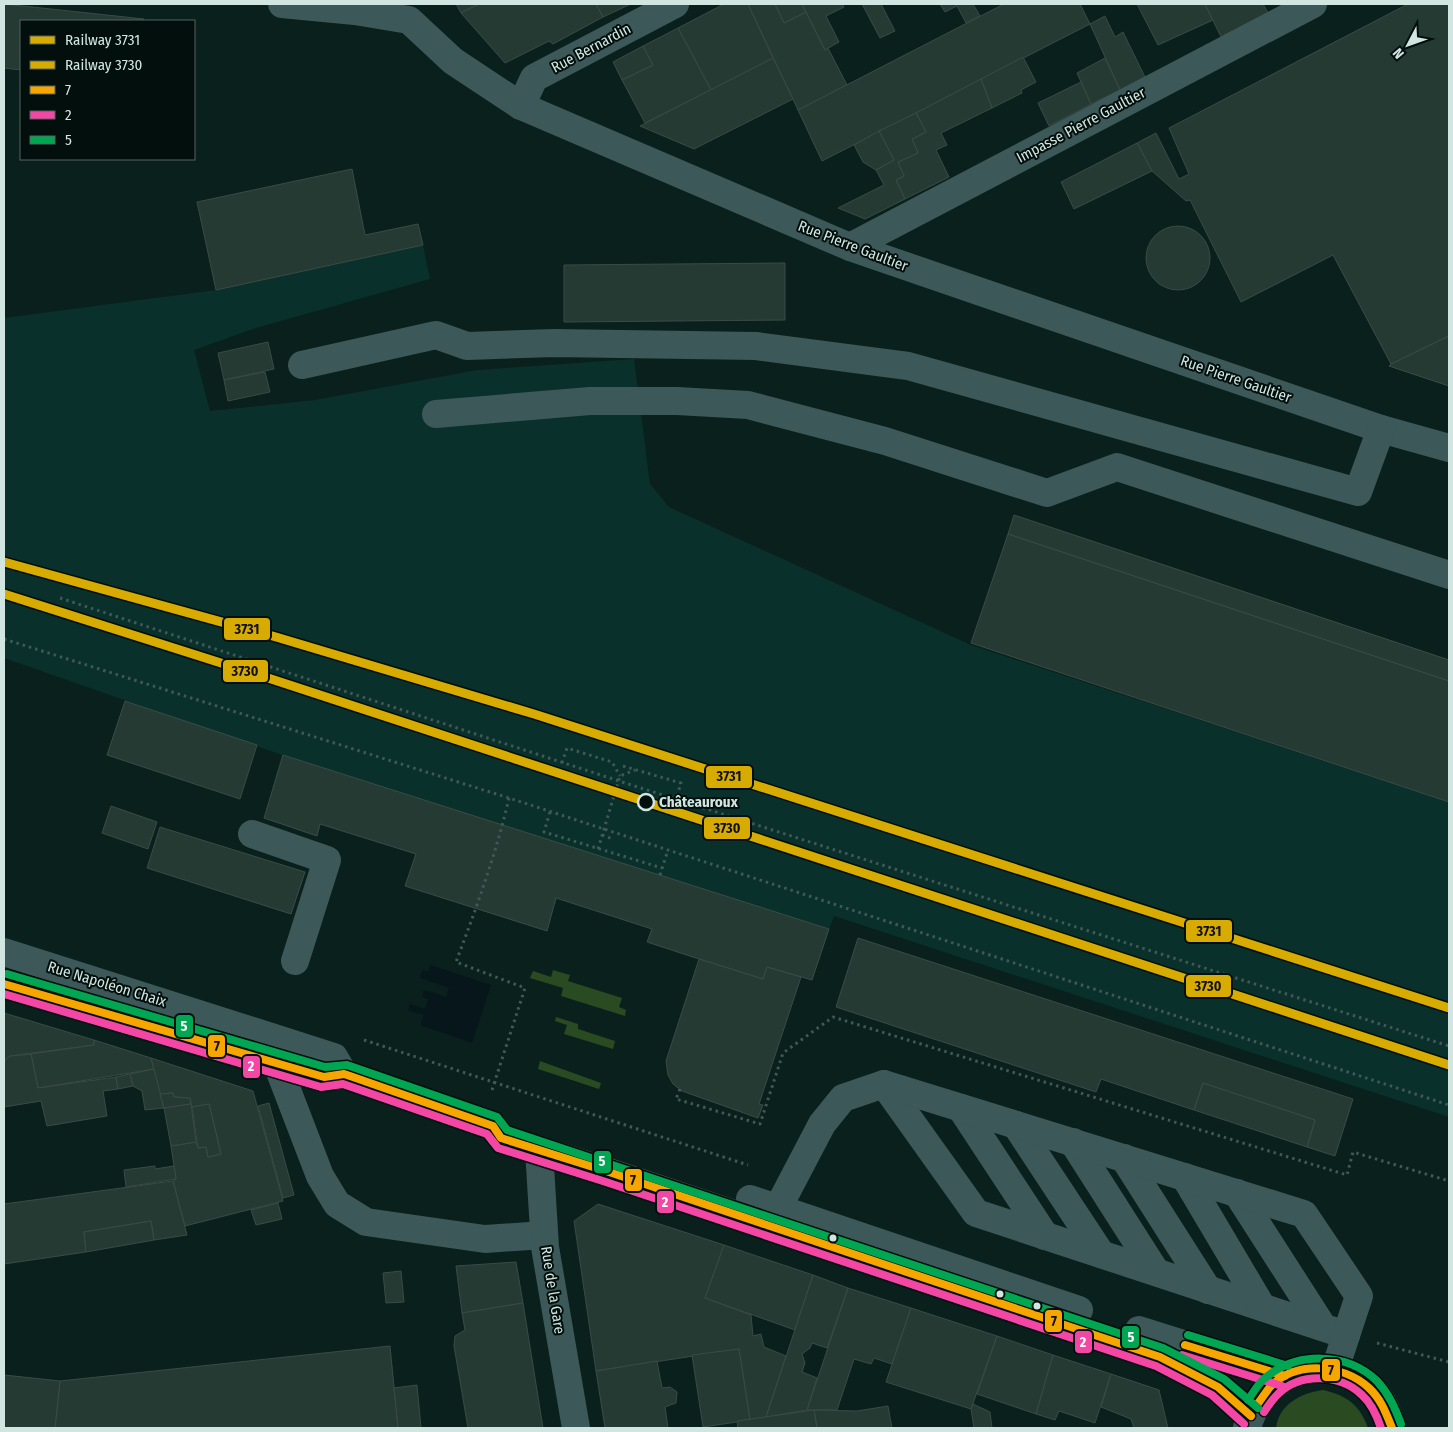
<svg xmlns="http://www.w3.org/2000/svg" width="1453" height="1432" font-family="'Fira Sans Condensed',sans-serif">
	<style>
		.built { fill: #09302a }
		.green { fill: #2a4a21 }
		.water { fill: #07161a }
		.building { fill: #263a34; stroke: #3a4b46 }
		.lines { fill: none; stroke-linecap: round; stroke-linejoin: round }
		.path { stroke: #425857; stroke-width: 3; stroke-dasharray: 2.5 4; stroke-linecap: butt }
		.minor { stroke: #3c5859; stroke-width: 28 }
		.bus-1-casing { stroke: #020f0c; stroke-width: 11 }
		.bus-2-casing { stroke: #020f0c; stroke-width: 11 }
		.bus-3-casing { stroke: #020f0c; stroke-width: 11 }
		.bus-1 { stroke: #f7a600; stroke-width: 8 }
		.bus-2 { stroke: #f346a5; stroke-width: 8 }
		.bus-3 { stroke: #00a651; stroke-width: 8 }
		.rail-1-casing { stroke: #020f0c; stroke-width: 12 }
		.rail-2-casing { stroke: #020f0c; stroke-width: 12 }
		.rail-1 { stroke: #d8ab00; stroke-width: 9 }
		.rail-2 { stroke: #d8ab00; stroke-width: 9 }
		.stop-dot { fill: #020f0c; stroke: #d1e6e1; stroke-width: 2.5 }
		.bus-dot { fill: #d1e6e1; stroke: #020f0c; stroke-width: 2 }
		.labels { text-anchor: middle; stroke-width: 4; stroke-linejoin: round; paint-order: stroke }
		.street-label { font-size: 15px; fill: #d1e6e1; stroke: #020f0c }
		.stop-label { font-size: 15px; font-weight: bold; fill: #d1e6e1; stroke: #020f0c; text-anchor: start }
		.line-badge { stroke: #020f0c; stroke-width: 2 }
		.badge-label { font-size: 14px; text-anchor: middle; font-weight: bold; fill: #fff }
		.pale-badge-label { font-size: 14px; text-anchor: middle; font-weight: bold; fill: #111 }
	</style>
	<rect width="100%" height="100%" fill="#0a201d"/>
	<path class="built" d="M423,245L430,279L256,328L194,350L210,411L315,400L477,370L634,359L650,484L669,507L971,645L1449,802V1117L834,916L812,980L768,967L763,979L647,942L651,928L557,898L547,931L405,886L415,854L321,824L317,836L264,818L282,755L4,658V318L216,290Z"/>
	<g class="green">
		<path d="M553,970L570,975L568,981L622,998L619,1007L626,1010L625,1016L561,996L563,988L530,978L533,971L551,977Z"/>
		<path d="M556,1017L578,1024V1029L615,1041L613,1049L564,1034L567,1025L555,1021Z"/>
		<path d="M540,1061L601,1083L599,1089L538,1069Z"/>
		<path d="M1323,1390C1346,1395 1360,1405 1368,1428H1276C1279,1404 1301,1393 1323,1390Z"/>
	</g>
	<path class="water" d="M431,965L491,985L472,1043L420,1025L424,1015L408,1011L410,1004L425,1009L428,999L422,997L424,990L446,997L449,988L420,978L422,970L428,972Z"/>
	<g class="building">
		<path d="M4,4L144,19L143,21H21V70L4,68Z"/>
		<path d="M456,4H479L461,13Z"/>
		<path d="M479,4H596L603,17L553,44L549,41L505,63L461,13Z"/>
		<path d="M596,4H631L603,17Z"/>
		<path d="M724,4H748L773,58L711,90L678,28Z"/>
		<path d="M748,4H775L784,23L806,12L825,50L828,48L847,85L798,110Z"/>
		<path d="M775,4H802L806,12L784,23Z"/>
		<path d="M802,4H842L844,7L826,16L839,42L825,50Z"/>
		<path d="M862,4H881L895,31L880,38Z"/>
		<path d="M940,4H956L957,6L945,12Z"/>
		<path d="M956,4H973L980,16L966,23Z"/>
		<path d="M1004,4H1080L1090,24L822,161L798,110Z"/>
		<path d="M1137,4H1205L1213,20L1158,45Z"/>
		<path d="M1205,4H1263L1268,13L1221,37Z"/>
		<path d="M1408,4H1449V336L1391,364L1333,255L1241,302L1190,200L1186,201L1152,171L1137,143L1156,133L1179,179L1189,174L1169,128Z"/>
		<path d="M1105,16L1115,37L1123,32L1145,77L1120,90L1090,24Z"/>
		<path d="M678,28L711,90L645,123L622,80L653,65L643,46Z"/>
		<path d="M643,46L653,65L622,80L613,62Z"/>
		<path d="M1023,57L1036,82L1021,90L1022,93L992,108L981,79Z"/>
		<path d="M773,58L793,99L694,149L640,126Z"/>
		<path d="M1105,58L1120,90L1091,104L1077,73Z"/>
		<path d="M981,79L992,108L941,133L947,145L936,150L949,177L905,199L896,180L904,176L898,162L918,153L912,139L926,132L916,113Z"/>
		<path d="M1081,82L1091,104L1049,126L1038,103Z"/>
		<path d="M916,113L926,132L912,139L918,153L898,162L904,176L896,180L905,199L865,219L838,208L884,185L876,170L894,160L879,131Z"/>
		<path d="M879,131L894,160L876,170L863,162L854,145Z"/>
		<path d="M1137,143L1152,171L1074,209L1061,182Z"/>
		<path d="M352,169L365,235L418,224L423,245L216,290L197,202Z"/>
		<circle cx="1178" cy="258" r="32"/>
		<path d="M785,263V320L564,322V265Z"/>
		<path d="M1449,336V386L1389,366L1391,364Z"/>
		<path d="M268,342L274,369L224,380L218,353Z"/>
		<path d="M265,372L270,392L228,401L224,380Z"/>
		<path d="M1014,515L1449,660V681L1008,534Z"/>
		<path d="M1008,534L1449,681V802L971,643Z"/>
		<path d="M125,701L257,745L240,799L107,755Z"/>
		<path d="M283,755L829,929L812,980L767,967L763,979L699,959L647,942L652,929L556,898L547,931L405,886L416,854L320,824L317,836L264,818Z"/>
		<path d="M111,806L157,822L148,849L102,833Z"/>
		<path d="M160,827L305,872L291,914L147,868Z"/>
		<path d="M858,938L1353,1099L1335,1156L1307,1147L1315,1120L1203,1083L1194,1110L1101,1079L1096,1092L836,1007Z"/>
		<path d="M699,959L763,979L767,967L801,977L759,1104L763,1105L758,1118L682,1091L673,1084L668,1075L666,1061Z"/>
		<path d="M4,1013L94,1040V1045L10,1056L4,1061Z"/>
		<path d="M94,1040L151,1058L154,1069L38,1088L31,1054L94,1045Z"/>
		<path d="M31,1054L38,1088L116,1077L118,1089L103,1091L107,1116L47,1126L41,1101L4,1107V1061L10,1056Z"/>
		<path d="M151,1058L253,1091L283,1201L185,1226L173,1181L176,1179L171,1146L196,1142L198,1148L206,1147L208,1157L221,1154L209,1104L192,1107L190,1098L174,1097L173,1093L160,1094Z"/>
		<path d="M154,1069L164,1108L145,1110L142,1091L133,1086L130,1074Z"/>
		<path d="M130,1074L133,1086L118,1089L116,1077Z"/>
		<path d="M1203,1083L1315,1120L1307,1147L1194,1110Z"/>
		<path d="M173,1093L174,1097L190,1098L191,1104L164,1108L160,1094Z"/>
		<path d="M269,1103L294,1195L283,1198L258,1106Z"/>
		<path d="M191,1104L196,1142L171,1146L164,1108Z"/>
		<path d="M209,1104L221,1154L208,1157L206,1147L198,1148L192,1107Z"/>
		<path d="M155,1166V1169L174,1166L176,1179L126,1187L124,1170Z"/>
		<path d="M173,1181L187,1235L154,1240L151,1221L84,1232L86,1252L4,1264V1204Z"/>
		<path d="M278,1203L282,1219L256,1225L251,1210Z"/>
		<path d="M598,1204L724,1245L705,1298L751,1315L753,1336L761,1334L764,1347L786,1356L766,1417L750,1420L739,1349L596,1371L574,1221Z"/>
		<path d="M151,1221L154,1240L86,1252L84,1232Z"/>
		<path d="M724,1245L813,1275L795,1330L705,1298Z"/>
		<path d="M516,1262L523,1303L462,1313L456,1266Z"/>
		<path d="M401,1271L404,1302L386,1303L383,1273Z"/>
		<path d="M813,1275L848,1288L827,1348L812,1343L810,1348L802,1354L805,1363L802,1372L817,1378L807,1410L766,1417Z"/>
		<path d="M848,1288L911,1308L892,1364L874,1358L871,1364L854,1359L837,1410H807Z"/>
		<path d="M523,1303L543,1428H468L454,1346L455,1336L465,1330L462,1313Z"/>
		<path d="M911,1308L997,1336L971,1409L886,1382Z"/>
		<path d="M997,1336L1053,1355L1036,1414L977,1394Z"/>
		<path d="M390,1346L398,1428H55L60,1381Z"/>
		<path d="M739,1349L750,1420L703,1427L692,1355Z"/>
		<path d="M1053,1355L1111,1374L1095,1423L1059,1411L1055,1420L1036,1414Z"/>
		<path d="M657,1361L662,1388L670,1387L677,1392L676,1403L665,1407L668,1428H605L596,1371Z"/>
		<path d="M1111,1374L1159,1390L1168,1428H1134L1131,1419L1101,1407Z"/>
		<path d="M4,1375L60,1381L55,1428H4Z"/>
		<path d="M417,1385L421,1428H398L394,1388Z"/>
		<path d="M973,1404L990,1412L992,1428H974L971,1409Z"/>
		<path d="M888,1406L892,1428H817L814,1410L857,1411Z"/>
		<path d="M814,1410L817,1428H738L737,1421Z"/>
	</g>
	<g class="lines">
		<g class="path">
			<path d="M60,598L619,781L1449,1046"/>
			<path d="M4,639L509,798L1449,1105"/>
			<path d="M562,763L567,748L612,762L620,776"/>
			<path d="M623,766L681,783L676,799"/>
			<path d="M550,812L544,832L662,868"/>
			<path d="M602,835L613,839"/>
			<path d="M598,849L620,776L635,770"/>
			<path d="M660,875L668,850"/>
			<path d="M364,1040L748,1165"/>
			<path d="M680,1089L676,1099L760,1124L783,1053L833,1017L1347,1175L1353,1152L1449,1181"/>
			<path d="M492,1090L525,988L456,962C476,909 496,854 509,798"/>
			<path d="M1377,1343L1449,1362"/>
		</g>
		<g class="minor">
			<path d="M282,4L355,11L409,20L453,61L521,106L850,247L1381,429L1449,448"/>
			<path d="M521,106L534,78L675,4"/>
			<path d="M850,247L1313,4"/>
			<path d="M302,365L436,335L467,346L554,343L756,346L908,366L1358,492L1381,429"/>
			<path d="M436,414L590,401H677L748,405L885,441L1047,493L1117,467L1449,575"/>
			<path d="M252,834L327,860L295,961"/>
			<path d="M4,952L334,1057L344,1074"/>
			<path d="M4,984L324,1077L344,1074L350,1076L493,1126L501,1138L609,1172L1160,1357L1218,1387L1251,1416"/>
			<path d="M277,1064L320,1176L337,1204L366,1222L485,1239L544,1235"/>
			<path d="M884,1084L976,1213L1346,1335"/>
			<path d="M961,1108L1045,1236"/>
			<path d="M1016,1125L1101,1254"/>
			<path d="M1073,1142L1156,1272"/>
			<path d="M539,1150L545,1247L576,1428"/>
			<path d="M1124,1158L1208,1290"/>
			<path d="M1185,1177L1262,1307"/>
			<path d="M1237,1193L1323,1327"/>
			<path d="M750,1199L1079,1310"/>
			<path d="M778,1208L822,1124L843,1098L884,1084L1304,1214L1359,1296L1335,1369"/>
			<path d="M1139,1330L1285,1376"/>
			<path d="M1247,1428C1268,1350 1375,1347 1392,1428"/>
		</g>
		<defs>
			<g id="bus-1">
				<path d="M4,984L324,1077L344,1074L350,1076L493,1126L501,1138L609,1172L1160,1357L1218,1387L1251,1416"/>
				<path d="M1185,1345L1285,1376"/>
				<path d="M1256,1406C1261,1400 1265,1393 1270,1387C1296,1360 1343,1364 1369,1388C1381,1399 1386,1413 1392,1428"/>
			</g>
			<g id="bus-2">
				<path d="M4,994L321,1087L343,1084L487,1134L498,1148L606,1182L1156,1366L1212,1395L1244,1424"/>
				<path d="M1182,1355L1282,1386"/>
				<path d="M1264,1412C1268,1406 1273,1399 1278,1394C1301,1372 1340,1374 1362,1395C1372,1404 1377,1416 1381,1428"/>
			</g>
			<g id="bus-3">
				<path d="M7,974L325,1067L347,1065L497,1117L507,1130L1163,1348L1224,1379L1258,1408"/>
				<path d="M1188,1335L1288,1366"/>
				<path d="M1248,1400C1253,1393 1258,1384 1264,1379C1296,1351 1347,1352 1377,1381C1389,1394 1395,1408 1401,1424"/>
			</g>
		</defs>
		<use href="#bus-1" class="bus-1-casing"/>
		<use href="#bus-2" class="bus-2-casing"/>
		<use href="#bus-3" class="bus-3-casing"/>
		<use href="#bus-1" class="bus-1"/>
		<use href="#bus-2" class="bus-2"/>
		<use href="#bus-3" class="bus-3"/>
		<defs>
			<path id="rail-1" d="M4,562L276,637L534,714L1449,1008"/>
			<path id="rail-2" d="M4,594L265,677L1449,1065"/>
		</defs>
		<use href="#rail-1" class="rail-1-casing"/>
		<use href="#rail-2" class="rail-2-casing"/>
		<use href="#rail-1" class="rail-1"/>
		<use href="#rail-2" class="rail-2"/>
	</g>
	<circle class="stop-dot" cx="646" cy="802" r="8"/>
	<g class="bus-dot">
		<circle cx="833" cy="1238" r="4.5"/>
		<circle cx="1000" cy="1294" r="4.5"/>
		<circle cx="1037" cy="1306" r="4.5"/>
	</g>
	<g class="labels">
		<g class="street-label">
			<text transform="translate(591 48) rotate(-28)" y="5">Rue Bernardin</text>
			<text transform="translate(1081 125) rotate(-28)" y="5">Impasse Pierre Gaultier</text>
			<text transform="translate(853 246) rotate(21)" y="5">Rue Pierre Gaultier</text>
			<text transform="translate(1236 379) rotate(19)" y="5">Rue Pierre Gaultier</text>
			<text transform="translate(107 984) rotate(17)" y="5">Rue Napoléon Chaix</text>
			<text transform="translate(553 1290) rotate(81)" y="5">Rue de la Gare</text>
		</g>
		<g class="stop-label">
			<text x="659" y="807">Châteauroux</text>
		</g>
	</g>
	<g class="line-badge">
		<rect x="223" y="617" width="48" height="24" rx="5" fill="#d8ab00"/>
		<rect x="222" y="659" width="47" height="24" rx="5" fill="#d8ab00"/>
		<rect x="705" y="765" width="48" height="24" rx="5" fill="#d8ab00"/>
		<rect x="703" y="816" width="48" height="24" rx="5" fill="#d8ab00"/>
		<rect x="1185" y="919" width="48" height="24" rx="5" fill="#d8ab00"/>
		<rect x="1185" y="974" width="47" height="24" rx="5" fill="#d8ab00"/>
		<rect x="175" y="1014" width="19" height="24" rx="5" fill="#00a651"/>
		<rect x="207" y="1034" width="19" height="24" rx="5" fill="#f7a600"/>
		<rect x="242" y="1055" width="19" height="24" rx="5" fill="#f346a5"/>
		<rect x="593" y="1150" width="19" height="24" rx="5" fill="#00a651"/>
		<rect x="624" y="1168" width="19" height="24" rx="5" fill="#f7a600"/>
		<rect x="656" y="1190" width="19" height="24" rx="5" fill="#f346a5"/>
		<rect x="1044" y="1309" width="19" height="24" rx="5" fill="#f7a600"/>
		<rect x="1121" y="1325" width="19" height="24" rx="5" fill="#00a651"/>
		<rect x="1074" y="1330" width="19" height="24" rx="5" fill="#f346a5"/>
		<rect x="1321" y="1358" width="20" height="24" rx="5" fill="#f7a600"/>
	</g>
	<g class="badge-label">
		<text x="184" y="1031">5</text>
		<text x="251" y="1071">2</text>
		<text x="602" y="1166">5</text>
		<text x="665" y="1207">2</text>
		<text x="1131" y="1342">5</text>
		<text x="1083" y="1347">2</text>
	</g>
	<g class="pale-badge-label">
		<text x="247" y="634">3731</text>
		<text x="245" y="676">3730</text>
		<text x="729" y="781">3731</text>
		<text x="727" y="833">3730</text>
		<text x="1209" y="936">3731</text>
		<text x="1208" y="991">3730</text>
		<text x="217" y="1051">7</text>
		<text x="633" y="1185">7</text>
		<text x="1054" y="1326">7</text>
		<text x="1331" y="1375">7</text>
	</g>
	<rect width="1453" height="1432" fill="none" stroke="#d1e6e1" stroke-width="10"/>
	<rect x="20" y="20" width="175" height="140" fill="#020f0c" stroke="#556561"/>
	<rect x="30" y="36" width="25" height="8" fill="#d8ab00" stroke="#556561"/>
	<text x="65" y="45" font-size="15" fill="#d1e6e1">Railway 3731</text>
	<rect x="30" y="61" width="25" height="8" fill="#d8ab00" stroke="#556561"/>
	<text x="65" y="70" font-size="15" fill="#d1e6e1">Railway 3730</text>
	<rect x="30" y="86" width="25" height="8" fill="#f7a600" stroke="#556561"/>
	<text x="65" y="95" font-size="15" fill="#d1e6e1">7</text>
	<rect x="30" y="111" width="25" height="8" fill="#f346a5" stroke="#556561"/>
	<text x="65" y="120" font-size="15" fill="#d1e6e1">2</text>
	<rect x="30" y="136" width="25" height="8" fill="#00a651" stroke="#556561"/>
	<text x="65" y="145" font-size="15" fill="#d1e6e1">5</text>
	<g transform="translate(1408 45) rotate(229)" stroke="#020f0c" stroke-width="4" paint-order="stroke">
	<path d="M0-4L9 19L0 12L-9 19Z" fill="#d1e6e1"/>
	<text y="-8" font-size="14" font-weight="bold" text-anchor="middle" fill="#d1e6e1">N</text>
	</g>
</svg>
